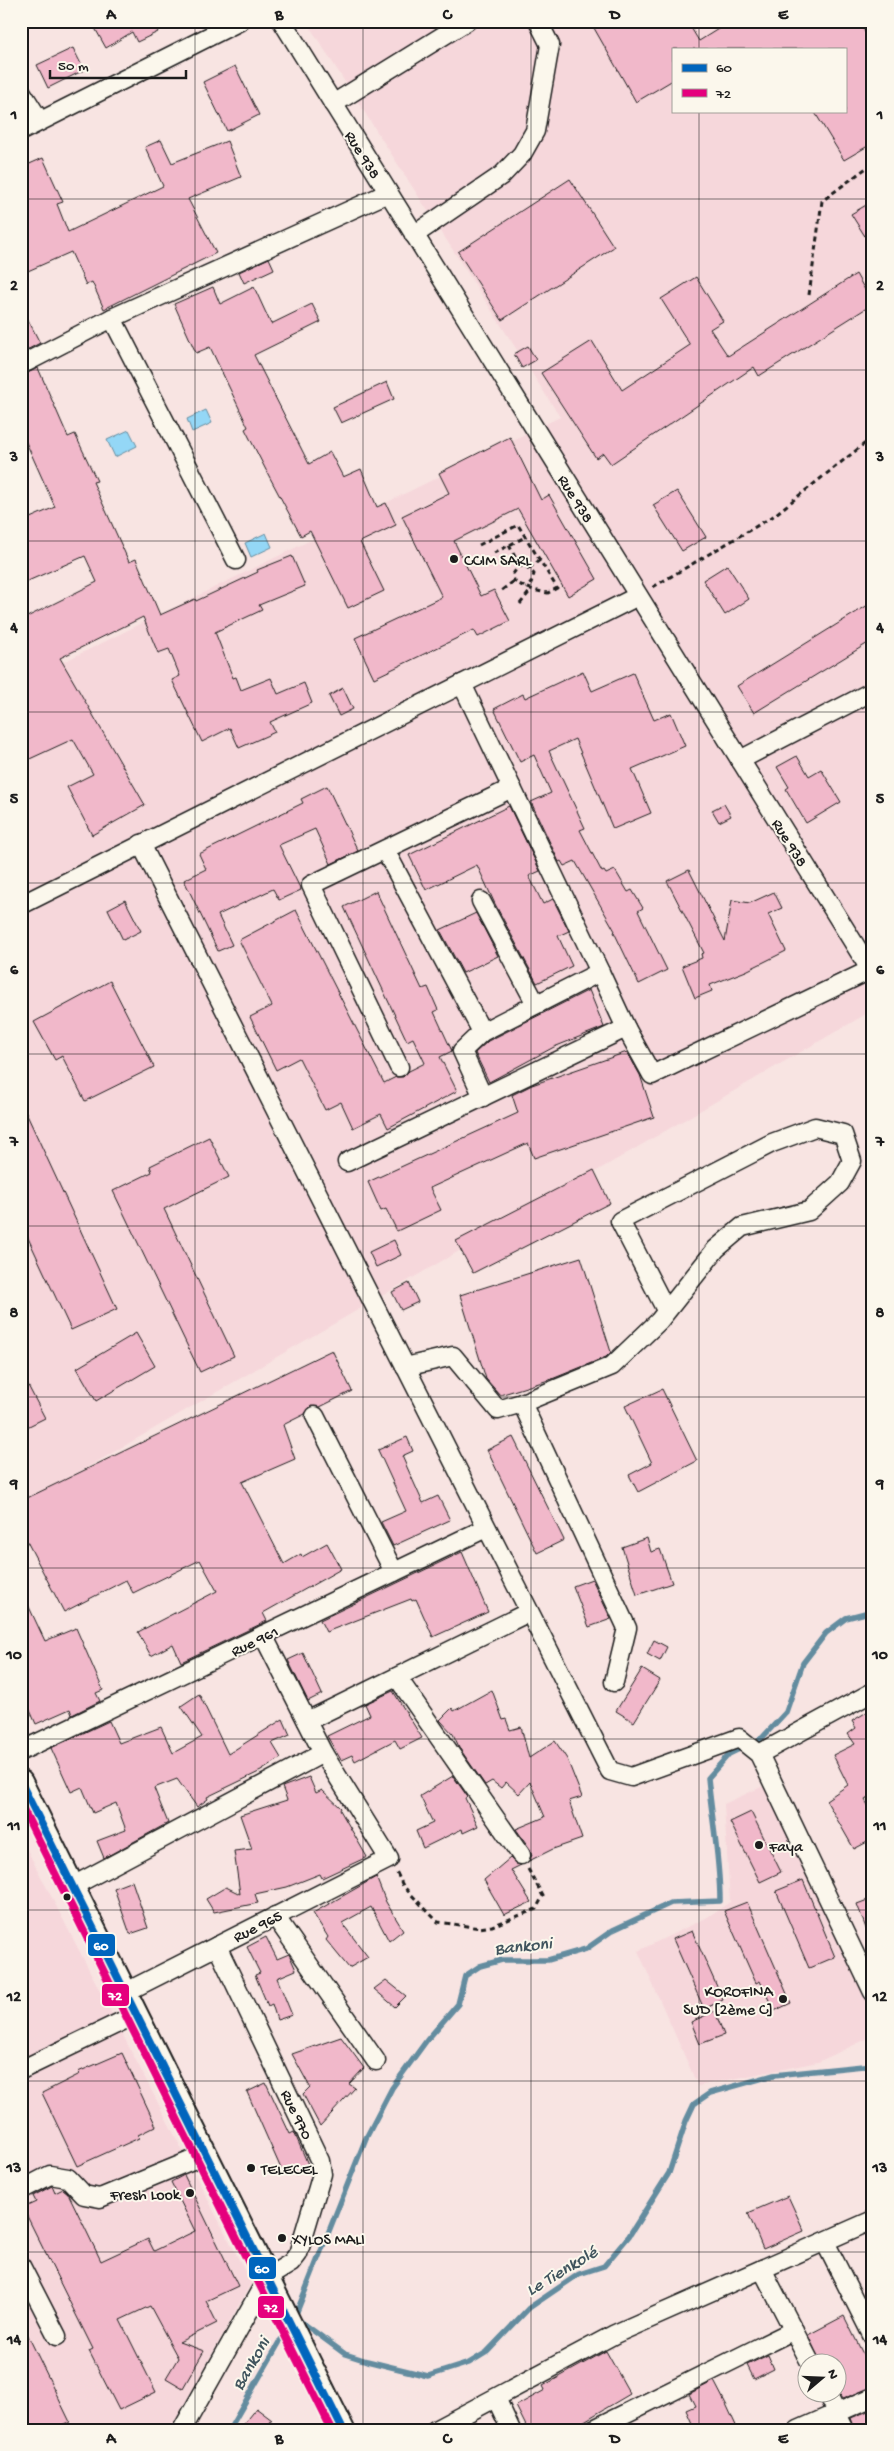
<svg xmlns="http://www.w3.org/2000/svg" width="894" height="2451" font-family="'Gochi Hand',sans-serif">
	<style>
		.built { fill: #f6d7db; fill-rule: evenodd }
		.water { fill: #94d7f6; stroke: #648c9f }
		.lines { fill: none; stroke-linecap: round; stroke-linejoin: round }
		.stream { stroke: #648c9f; stroke-width: 5.5 }
		.building { fill: #f1b8ca; stroke: #1c1c1c }
		.minor-casing { stroke: #1c1c1c; stroke-width: 21 }
		.major-casing { stroke: #1c1c1c; stroke-width: 26 }
		.path { stroke: #1c1c1c; stroke-width: 3; stroke-dasharray: 5 4; stroke-linecap: butt }
		.minor { stroke: #fbf7ec; stroke-width: 18 }
		.major { stroke: #fbf7ec; stroke-width: 22 }
		.bus-1-casing { stroke: #fbf7ec; stroke-width: 11 }
		.bus-2-casing { stroke: #fbf7ec; stroke-width: 11 }
		.bus-1 { stroke: #0065bd; stroke-width: 8 }
		.bus-2 { stroke: #e5007d; stroke-width: 8 }
		.grid { fill: none; stroke: #1c1c1c; stroke-width: 1; stroke-opacity: 0.55 }
		.poi-dot { fill: #1c1c1c; stroke: #fbf7ec; stroke-width: 2 }
		.labels { text-anchor: middle; stroke-width: 4; stroke-linejoin: round; paint-order: stroke }
		.street-label { font-size: 16px; fill: #1c1c1c; stroke: #fbf7ec }
		.poi-label { font-size: 16px; fill: #1c1c1c; stroke: #fbf7ec; text-anchor: start }
		.water-label { font-size: 18px; font-style: italic; fill: #40545d; stroke: #fbf7ec }
		.line-badge { stroke: #fbf7ec; stroke-width: 2 }
		.badge-label { font-size: 14px; text-anchor: middle; font-weight: bold; fill: #fff }
		.neatline { fill: none; stroke: #1c1c1c; stroke-width: 2 }
		.grid-label { font-size: 16px; text-anchor: middle; font-weight: bold; fill: #1c1c1c }
	</style>
	<rect width="100%" height="100%" fill="#f8e4e2"/>
	<filter id="ink" filterUnits="userSpaceOnUse"><feTurbulence type="fractalNoise" baseFrequency=".02" numOctaves="2"/><feDisplacementMap in="SourceGraphic" scale="10" xChannelSelector="R" yChannelSelector="G"/><feConvolveMatrix kernelMatrix="1 2 1 2 8 2 1 2 1" color-interpolation-filters="sRGB"/></filter>
	<g filter="url(#ink)">
		<g class="built">
			<path d="M306,21H873V1010L21,1506V683L560,417ZM673,49H845V111H673Z"/>
			<path d="M772,1782L873,2002V2036L818,2062L698,2086L638,1951L706,1918L730,1902L724,1804Z"/>
			<path d="M21,1838L251,2283L170,2430H21Z"/>
		</g>
		<g class="water">
			<path d="M206,410L212,423L192,432L187,419Z"/>
			<path d="M129,430L137,446L115,457L107,440Z"/>
			<path d="M266,533L272,547L251,557L245,543Z"/>
		</g>
		<g class="lines">
			<g class="stream">
				<path d="M296,2318L345,2354L367,2361L428,2376L469,2363L487,2352L529,2308L579,2274L604,2266L629,2236L669,2173L686,2121L694,2104L710,2093L774,2075L873,2065"/>
				<path d="M294,2319L366,2138L392,2088L427,2040L458,2004L465,1976L480,1966L502,1960H548L586,1949L613,1930L671,1903L720,1901C720,1861 712,1819 708,1778L729,1754L762,1738L786,1712L803,1663L826,1633L846,1618L873,1611"/>
				<path d="M229,2430L286,2331"/>
			</g>
		</g>
		<g class="building">
			<path d="M91,21H153L158,32L137,42L132,32L106,48Z"/>
			<path d="M590,21H687L699,41L731,21L736,27L746,21H858L873,45V143L844,160L814,111H845V49H673V80L636,102Z"/>
			<path d="M73,48L84,70L48,88L37,65Z"/>
			<path d="M235,66L259,115L227,131L203,82Z"/>
			<path d="M161,140L172,163L227,141L241,177L188,199L216,253L104,309L92,282L86,285L71,252L21,274V174L27,171L25,166L43,158L63,202L57,204L68,232L163,186L145,147Z"/>
			<path d="M570,179L614,247L502,320L458,252Z"/>
			<path d="M873,201V249L851,214Z"/>
			<path d="M269,258L274,269L244,283L239,272Z"/>
			<path d="M856,274L873,304L759,376L754,367L611,464L603,453L596,458L541,373L592,341L622,390L690,345L661,299L696,277L723,321L710,329L728,356Z"/>
			<path d="M213,287L220,304L254,287L271,324L312,304L321,322L254,355L309,464L330,452L343,477L361,469L377,507L386,503L396,525L360,542L384,591L348,608L310,531L301,536L269,476L245,429L248,427L210,347L196,353L174,304Z"/>
			<path d="M21,306L40,343L21,353Z"/>
			<path d="M528,346L536,360L522,368L514,354Z"/>
			<path d="M38,368L68,437L75,434L97,481L93,482L129,562L136,559L160,615L195,599L196,601L258,572L257,570L292,556L305,586L259,605L262,610L215,632L233,678L236,677L241,690L271,678L278,694L304,683L312,703L270,722L275,732L239,748L230,728L202,742L172,680L180,676L169,649L158,653L143,617L60,658L145,805L92,835L67,787L93,774L73,739L21,763V620L97,582L85,556L21,584V522L55,507L21,431V376Z"/>
			<path d="M387,382L394,399L341,423L333,407Z"/>
			<path d="M510,437L541,500L549,495L597,579L568,596L518,509L454,541L481,596L494,590L510,621L478,637L474,630L374,678L355,638L442,597L402,516L449,493L439,473Z"/>
			<path d="M677,491L706,537L682,551L653,505Z"/>
			<path d="M727,565L749,599L725,615L703,580Z"/>
			<path d="M873,602V640L754,713L737,686Z"/>
			<path d="M583,671L592,691L633,673L654,720L671,713L685,746L632,769L651,813L613,829L575,739L549,751L585,828L580,830L602,872L604,871L606,874L615,870L628,892L632,890L643,908L638,911L667,970L639,984L614,932L615,931L575,861L564,866L561,861L559,862L531,802L551,793L534,755L520,762L494,709L523,694L525,698Z"/>
			<path d="M343,688L353,709L339,716L329,696Z"/>
			<path d="M797,756L809,776L821,769L841,802L806,823L786,789L789,787L777,767Z"/>
			<path d="M327,786L358,851L331,864L315,829L279,845L301,890L279,900L273,889L218,915L232,945L218,951L184,880L206,869L199,854L303,803L301,799Z"/>
			<path d="M724,804L731,816L719,822L712,810Z"/>
			<path d="M509,806L540,871L529,876L543,904L553,899L569,931L558,936L572,966L537,983L495,904L477,865L426,890L409,855Z"/>
			<path d="M689,870L725,941L732,900L750,903L774,892L782,908L768,914L786,951L746,971L710,985L712,991L695,998L682,966L702,958L701,954L704,953L667,881Z"/>
			<path d="M376,891L422,989L428,987L438,1010L434,1012L452,1051L440,1057L457,1091L388,1128L381,1114L353,1128L341,1102L325,1110L299,1058L276,1070L250,1017L272,1006L239,940L296,910L384,1083L396,1077H403L409,1071L425,1063L413,1038L407,1041L344,907Z"/>
			<path d="M125,900L141,931L123,940L108,909Z"/>
			<path d="M476,913L498,956L463,973L440,930Z"/>
			<path d="M110,981L154,1067L85,1101L62,1056L55,1060L34,1022Z"/>
			<path d="M589,990L604,1027L554,1047L489,1082L475,1053L488,1041Z"/>
			<path d="M627,1052L640,1075L654,1117L534,1158L528,1143L430,1188L441,1210L397,1231L386,1209L381,1211L368,1182L518,1113L512,1095L532,1085Z"/>
			<path d="M21,1102L117,1309L71,1330L21,1223Z"/>
			<path d="M209,1137L229,1177L164,1209L234,1356L200,1372L113,1191L152,1172L150,1166Z"/>
			<path d="M594,1170L610,1203L473,1273L456,1241Z"/>
			<path d="M394,1240L401,1255L376,1267L369,1252Z"/>
			<path d="M581,1257L611,1352L606,1357L552,1379L500,1395L486,1379L460,1295Z"/>
			<path d="M409,1283L418,1302L401,1310L392,1292Z"/>
			<path d="M136,1333L155,1366L96,1401L77,1368Z"/>
			<path d="M332,1350L352,1391L320,1407L311,1406L305,1414L283,1425L295,1459L242,1482L284,1564L301,1554L302,1557L327,1543L341,1569L263,1613L267,1621L181,1662L173,1644L151,1656L138,1632L217,1591L200,1560L133,1593L126,1580L64,1612L21,1530V1501Z"/>
			<path d="M21,1372L45,1418L21,1430Z"/>
			<path d="M662,1389L697,1461L638,1492L629,1475L652,1463L625,1406Z"/>
			<path d="M407,1437L413,1451L402,1456L423,1503L438,1496L450,1520L393,1546L381,1522L406,1511L378,1450Z"/>
			<path d="M513,1437L564,1540L537,1553L487,1450Z"/>
			<path d="M647,1538L651,1552L660,1549L672,1583L637,1595L622,1547Z"/>
			<path d="M462,1552L488,1612L433,1637L416,1599L412,1601L411,1599L326,1632L320,1620Z"/>
			<path d="M592,1579L611,1619L589,1627L573,1586Z"/>
			<path d="M21,1590L45,1641L76,1628L103,1690L96,1693L100,1701L72,1715L70,1709L36,1724L21,1690Z"/>
			<path d="M654,1640L667,1647L660,1661L647,1654Z"/>
			<path d="M303,1653L322,1694L308,1701L288,1660Z"/>
			<path d="M642,1669L660,1680L634,1722L616,1711Z"/>
			<path d="M492,1690L503,1720L506,1719L510,1730L521,1727L529,1758L555,1741L567,1759L582,1797L569,1801L582,1839L553,1849L529,1861L532,1855L530,1849L516,1829L545,1817L530,1782L519,1794L506,1782L501,1788L492,1781L485,1785L460,1749L453,1734L440,1720L452,1708L454,1711Z"/>
			<path d="M393,1691L422,1738L400,1749L395,1740L355,1761L352,1755L341,1760L327,1736L370,1715L365,1704Z"/>
			<path d="M199,1694L228,1754L283,1719L290,1735L272,1743L281,1758L261,1771L207,1797L208,1799L197,1807L177,1779L154,1788L168,1823L104,1858L97,1841L126,1830L116,1803L93,1813L82,1787L71,1792L51,1748L109,1721L119,1743L161,1727L173,1753L202,1737L181,1706Z"/>
			<path d="M867,1712L873,1722V1795L865,1800L873,1814V1839L854,1849L826,1800L848,1785L833,1755L855,1744L848,1734L856,1728L852,1721Z"/>
			<path d="M453,1776L467,1796L465,1798L478,1826L463,1833L462,1829L423,1848L416,1831L433,1823L420,1796Z"/>
			<path d="M309,1777L316,1793L322,1790L341,1808L340,1810L367,1857L322,1878L320,1874L287,1887L255,1894L258,1903L214,1912L206,1899L226,1887L240,1894L234,1851L252,1849L240,1815L287,1800L282,1787Z"/>
			<path d="M751,1812L781,1872L760,1882L730,1822Z"/>
			<path d="M510,1858L516,1864L521,1865L511,1870L531,1902L504,1915L484,1880Z"/>
			<path d="M376,1877L386,1902L403,1930L389,1941L371,1907L342,1923L368,1957L349,1968L326,1940L328,1937L313,1913Z"/>
			<path d="M803,1880L835,1957L809,1968L776,1891Z"/>
			<path d="M132,1881L148,1928L130,1934L114,1888Z"/>
			<path d="M873,1898V1942H871L857,1904Z"/>
			<path d="M747,1902L791,2003L774,2011L760,1981L756,1983L724,1911Z"/>
			<path d="M692,1931L723,2000L704,2009L673,1939Z"/>
			<path d="M266,1937L277,1959L289,1954L296,1970L277,1978L292,2015L277,2020L272,2004L268,2006L255,1975L260,1973L247,1947Z"/>
			<path d="M386,1980L406,1996L395,2007L374,1989Z"/>
			<path d="M715,2011L724,2035L700,2044L691,2022Z"/>
			<path d="M341,2037L364,2068L349,2084L355,2088L320,2126L303,2094L310,2087L292,2054Z"/>
			<path d="M122,2053L156,2126L138,2135L139,2138L77,2166L42,2093L80,2074L78,2072Z"/>
			<path d="M266,2083L290,2134L294,2132L310,2169L296,2175L293,2166L282,2171L247,2092Z"/>
			<path d="M184,2175L238,2286L206,2301L217,2323L179,2342L204,2351L183,2388L166,2378L178,2358L150,2306L120,2320L156,2392L119,2410L89,2351L93,2349L23,2208L36,2202L33,2196L52,2186L55,2193L63,2189L68,2193L101,2261L148,2239L154,2251L195,2231L171,2182Z"/>
			<path d="M788,2196L804,2231L763,2249L748,2213Z"/>
			<path d="M844,2316L873,2374V2387L842,2399L836,2389V2364H821L808,2335Z"/>
			<path d="M21,2321L70,2422L54,2430H21Z"/>
			<path d="M606,2351L630,2394L569,2430H528L516,2406L545,2390L543,2386Z"/>
			<path d="M768,2355L774,2369L754,2379L747,2365Z"/>
			<path d="M714,2381L727,2406L738,2430H695L686,2410L695,2406L689,2394Z"/>
			<path d="M256,2408L272,2420L264,2430H253L244,2423Z"/>
			<path d="M873,2409V2430H855L851,2418Z"/>
		</g>
		<g class="lines">
			<defs>
				<g id="minor">
					<path d="M282,21L873,974"/>
					<path d="M21,91L40,121"/>
					<path d="M333,104L467,21"/>
					<path d="M21,131L240,21"/>
					<path d="M414,235L502,175L522,154L535,131L550,45L538,21"/>
					<path d="M112,318L236,560"/>
					<path d="M21,365L112,318L388,193"/>
					<path d="M462,684L600,972L482,1032L462,1051L483,1097"/>
					<path d="M740,760L873,691"/>
					<path d="M141,844L610,1771L631,1777L739,1738L759,1754L873,1992"/>
					<path d="M385,850L482,1032"/>
					<path d="M481,901L536,1004"/>
					<path d="M21,905L638,596"/>
					<path d="M626,1028L652,1075L870,970"/>
					<path d="M399,1067L311,885L512,788"/>
					<path d="M347,1162L626,1028L600,972"/>
					<path d="M405,1367L453,1356L498,1410L522,1403"/>
					<path d="M315,1416L394,1572"/>
					<path d="M397,1677L521,1855"/>
					<path d="M614,1682L627,1628L522,1403L612,1366L659,1321L716,1249L742,1227L809,1211L840,1183L852,1161L843,1134L815,1127L772,1143L620,1221L666,1310"/>
					<path d="M307,1721L529,1612"/>
					<path d="M21,1751L486,1528"/>
					<path d="M759,1754L873,1692"/>
					<path d="M73,1886L323,1753"/>
					<path d="M275,1916L376,2061"/>
					<path d="M126,1992L389,1859L323,1753L263,1635"/>
					<path d="M21,2070L137,2014"/>
					<path d="M21,2190L50,2175L68,2178L84,2195L100,2198L207,2154"/>
					<path d="M825,2242L873,2337"/>
					<path d="M21,2266L57,2336"/>
					<path d="M762,2269L811,2364"/>
					<path d="M827,2394L845,2430"/>
					<path d="M496,2398L511,2430"/>
					<path d="M182,2430L268,2277L291,2263L298,2254L322,2174L320,2161L217,1946"/>
					<path d="M435,2430L615,2334L873,2220"/>
					<path d="M592,2430L794,2330"/>
					<path d="M798,2430L873,2397"/>
				</g>
				<path id="major" d="M21,1782L343,2430"/>
			</defs>
			<use href="#minor" class="minor-casing"/>
			<use href="#major" class="major-casing"/>
			<g class="path">
				<path d="M809,295L822,201L873,163"/>
				<path d="M479,545L518,525L557,588L548,593C535,591 525,588 514,581L513,574L518,567L525,565L534,574L531,583L526,588"/>
				<path d="M509,545L520,567"/>
				<path d="M494,553L525,537"/>
				<path d="M529,568L540,560"/>
				<path d="M653,587L772,517L873,437"/>
				<path d="M502,590L514,581"/>
				<path d="M520,604L531,590"/>
				<path d="M397,1873L403,1886L438,1922L480,1928L492,1926L536,1909L543,1896L528,1869"/>
			</g>
			<use href="#minor" class="minor"/>
			<use href="#major" class="major"/>
			<defs>
				<path id="bus-1" d="M21,1783L343,2430"/>
				<path id="bus-2" d="M21,1805L332,2430"/>
			</defs>
			<use href="#bus-1" class="bus-1-casing"/>
			<use href="#bus-2" class="bus-2-casing"/>
			<use href="#bus-1" class="bus-1"/>
			<use href="#bus-2" class="bus-2"/>
		</g>
	</g>
	<path class="grid" d="M195,21V2430M363,21V2430M531,21V2430M699,21V49M699,111V2430M21,199H873M21,370H873M21,541H873M21,712H873M21,883H873M21,1054H873M21,1226H873M21,1397H873M21,1568H873M21,1739H873M21,1910H873M21,2081H873M21,2252H873"/>
	<g class="poi-dot">
		<circle cx="454" cy="559" r="5"/>
		<circle cx="759" cy="1845" r="5"/>
		<circle cx="67" cy="1897" r="4.5"/>
		<circle cx="783" cy="1999" r="5"/>
		<circle cx="251" cy="2168" r="5"/>
		<circle cx="190" cy="2193" r="5"/>
		<circle cx="282" cy="2238" r="5"/>
	</g>
	<g class="labels">
		<g class="street-label">
			<text transform="translate(364 154) rotate(58)" y="6">Rue 938</text>
			<text transform="translate(577 498) rotate(58)" y="6">Rue 938</text>
			<text transform="translate(791 842) rotate(58)" y="6">Rue 938</text>
			<text transform="translate(254 1640) rotate(-26)" y="6">Rue 961</text>
			<text transform="translate(257 1925) rotate(-27)" y="6">Rue 965</text>
			<text transform="translate(298 2114) rotate(64)" y="6">Rue 970</text>
		</g>
		<g class="poi-label">
			<text x="464" y="565">CCIM SARL</text>
			<text x="769" y="1851">Faya</text>
			<text x="773" y="1996" text-anchor="end">KOROFINA<tspan x="773" dy="18">SUD [2ème C]</tspan></text>
			<text x="261" y="2174">TELECEL</text>
			<text x="180" y="2199" text-anchor="end">Fresh Look</text>
			<text x="292" y="2244">XYLOS MALI</text>
		</g>
		<g class="water-label">
			<text transform="translate(523 1945) rotate(-6)" y="6">Bankoni</text>
			<text transform="translate(561 2270) rotate(-31)" y="6">Le Tienkolé</text>
			<text transform="translate(250 2363) rotate(-60)" y="6">Bankoni</text>
		</g>
	</g>
	<g class="line-badge">
		<rect x="87" y="1933" width="29" height="24" rx="5" fill="#0065bd"/>
		<rect x="101" y="1983" width="29" height="24" rx="5" fill="#e5007d"/>
		<rect x="248" y="2256" width="29" height="24" rx="5" fill="#0065bd"/>
		<rect x="257" y="2295" width="28" height="24" rx="5" fill="#e5007d"/>
	</g>
	<g class="badge-label">
		<text x="101" y="1950">60</text>
		<text x="115" y="2000">72</text>
		<text x="262" y="2273">60</text>
		<text x="271" y="2312">72</text>
	</g>
	<rect width="894" height="2451" fill="none" stroke="#fbf7ec" stroke-width="55"/>
	<rect x="672" y="48" width="175" height="65" fill="#fbf7ec" stroke="#a29f99"/>
	<rect x="682" y="64" width="25" height="8" fill="#0065bd" stroke="#a29f99"/>
	<text x="716" y="72" font-size="15" fill="#1c1c1c">60</text>
	<rect x="682" y="89" width="25" height="8" fill="#e5007d" stroke="#a29f99"/>
	<text x="716" y="98" font-size="15" fill="#1c1c1c">72</text>
	<g transform="translate(822 2378) rotate(71)"><circle r="24" fill="#fbf7ec" stroke="#a29f99"/>
	<path d="M0-4L9 19L0 12L-9 19Z" fill="#1c1c1c"/>
	<text y="-8" font-size="14" font-weight="bold" text-anchor="middle" fill="#1c1c1c">N</text>
	</g>
	<path d="M50 70v8h136v-8" fill="none" stroke="#1c1c1c" stroke-width="2.5"/>
	<text x="58" y="70" font-size="15" fill="#1c1c1c" stroke="#fbf7ec" stroke-width="4" paint-order="stroke">50 m</text>
	<rect x="28" y="28" width="838" height="2396" class="neatline"/>
	<g class="grid-label">
		<text x="111" y="19">A</text>
		<text x="279" y="19">B</text>
		<text x="447" y="19">C</text>
		<text x="615" y="19">D</text>
		<text x="783" y="19">E</text>
		<text x="14" y="119">1</text>
		<text x="880" y="119">1</text>
		<text x="14" y="290">2</text>
		<text x="880" y="290">2</text>
		<text x="14" y="461">3</text>
		<text x="880" y="461">3</text>
		<text x="14" y="632">4</text>
		<text x="880" y="632">4</text>
		<text x="14" y="803">5</text>
		<text x="880" y="803">5</text>
		<text x="14" y="974">6</text>
		<text x="880" y="974">6</text>
		<text x="14" y="1146">7</text>
		<text x="880" y="1146">7</text>
		<text x="14" y="1317">8</text>
		<text x="880" y="1317">8</text>
		<text x="14" y="1488">9</text>
		<text x="880" y="1488">9</text>
		<text x="14" y="1659">10</text>
		<text x="880" y="1659">10</text>
		<text x="14" y="1830">11</text>
		<text x="880" y="1830">11</text>
		<text x="14" y="2001">12</text>
		<text x="880" y="2001">12</text>
		<text x="14" y="2172">13</text>
		<text x="880" y="2172">13</text>
		<text x="14" y="2344">14</text>
		<text x="880" y="2344">14</text>
		<text x="111" y="2443">A</text>
		<text x="279" y="2443">B</text>
		<text x="447" y="2443">C</text>
		<text x="615" y="2443">D</text>
		<text x="783" y="2443">E</text>
	</g>
</svg>
